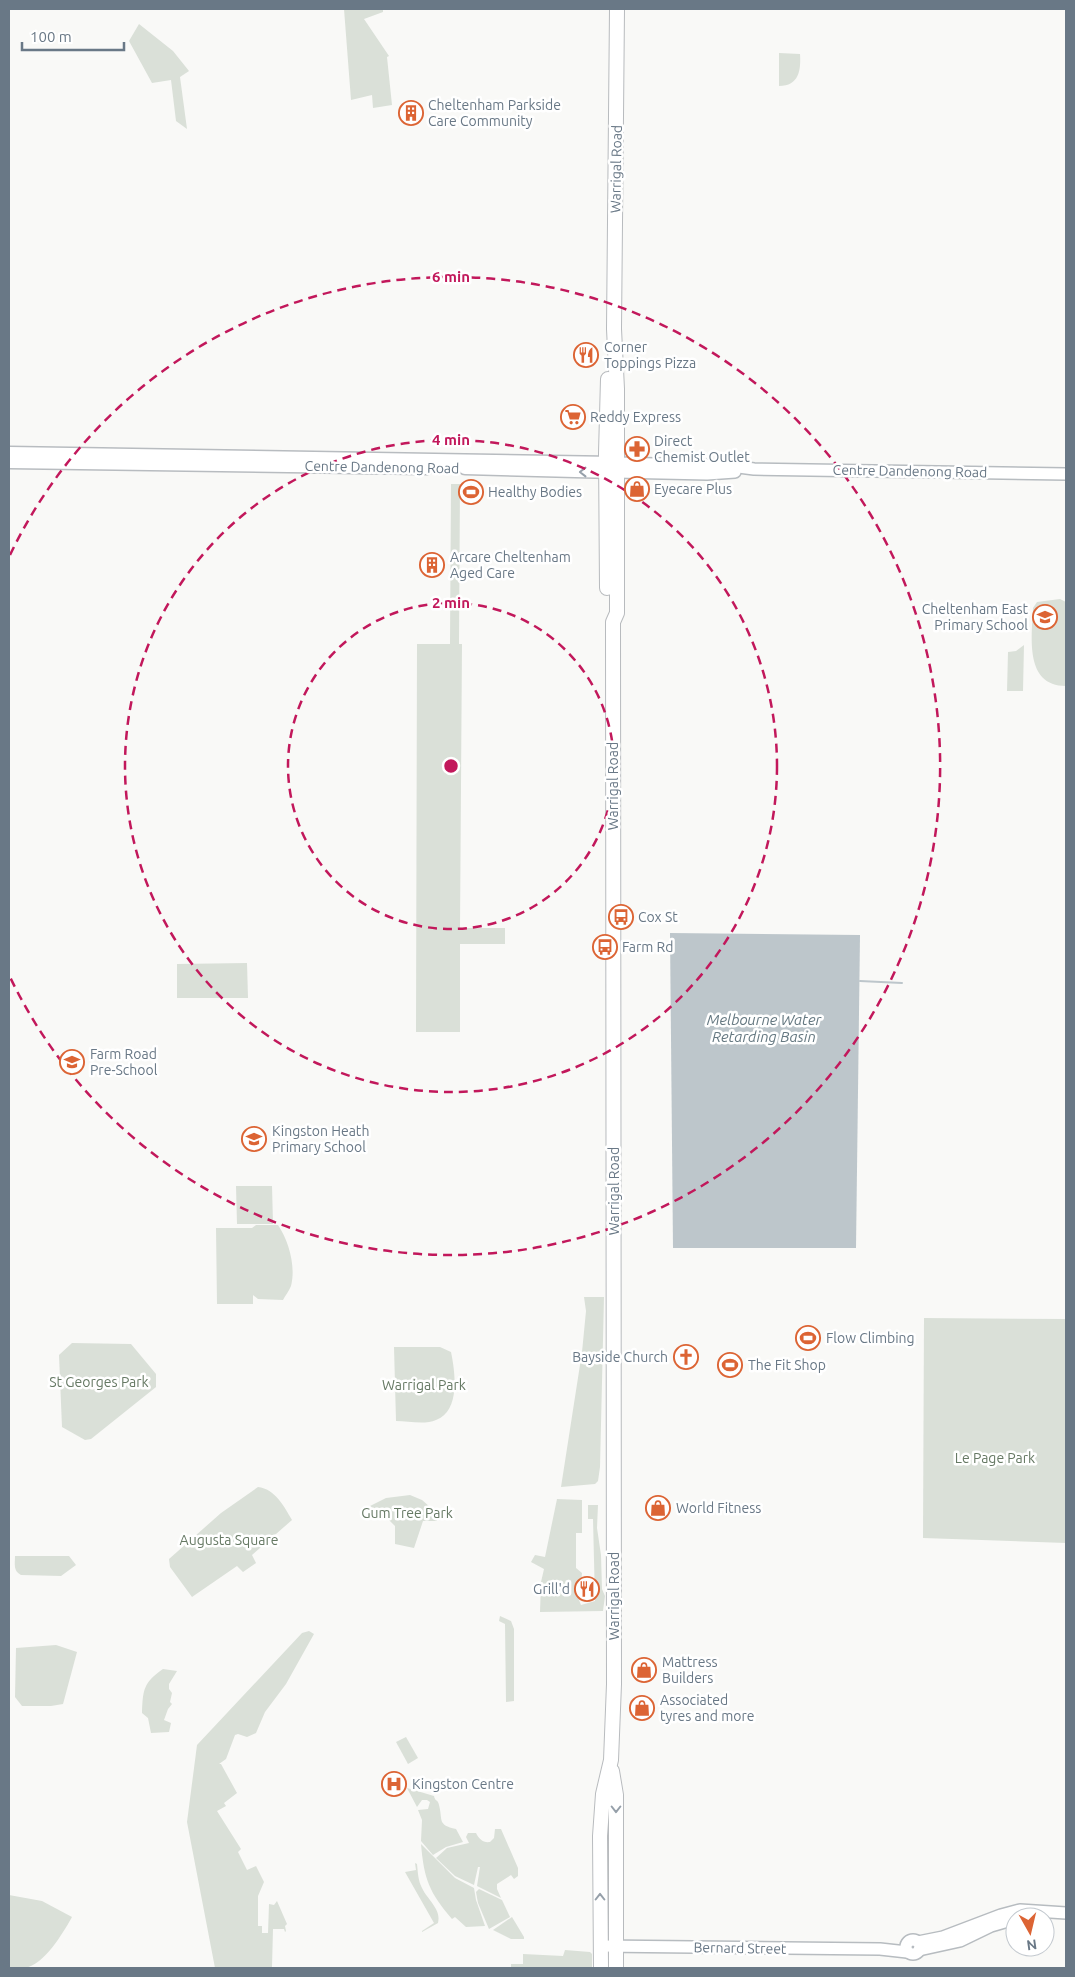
<svg xmlns="http://www.w3.org/2000/svg" width="1075" height="1977" font-family="Ubuntu,sans-serif">
	<style>
		.green { fill: #dae0d8 }
		.water { fill: #bdc6cb }
		.lines { fill: none; stroke-linecap: round; stroke-linejoin: round }
		.stream { stroke: #bdc6cb; stroke-width: 2 }
		.secondary-casing { stroke: #b7bcc0; stroke-width: 14 }
		.primary-casing { stroke: #b8bcc0; stroke-width: 15 }
		.highway-casing { stroke: #b8bbbe; stroke-width: 16 }
		.secondary { stroke: #fff; stroke-width: 11 }
		.primary { stroke: #fff; stroke-width: 12 }
		.highway { stroke: #fff; stroke-width: 14 }
		.oneway { stroke: #96a0aa }
		.ring { fill: none; stroke: #c2185b; stroke-width: 2.5; stroke-dasharray: 9 6 }
		.labels { text-anchor: middle; stroke-width: 5; stroke-linejoin: round; paint-order: stroke }
		.poi-label { font-size: 14px; fill: #697886; stroke: #fff; text-anchor: start }
		.street-label { font-size: 14px; fill: #697886; stroke: #fff }
		.park-label { font-size: 14px; fill: #667964; stroke: #fff }
		.water-label { font-size: 15px; font-style: italic; fill: #657881; stroke: #fff }
		.centre { fill: #c2185b; stroke: #fff; stroke-width: 2.5 }
		.ring-label { font-size: 15px; text-anchor: middle; font-weight: bold; fill: #c2185b; stroke: #fff; stroke-width: 5; stroke-linejoin: round; paint-order: stroke }
	</style>
	<rect width="100%" height="100%" fill="#f9f9f7"/>
	<g class="green">
		<path d="M344,9H383V12L364,19L389,56L387,57L392,105L373,108L372,95L351,100Z"/>
		<path d="M139,24L173,51L189,71L180,77L187,129L176,121L171,80L152,83L129,41Z"/>
		<path d="M779,53L800,54C801,70 799,86 779,86Z"/>
		<path d="M451,484H460L459,644H462L460,928H505V944H460V1032H416L417,644H450Z"/>
		<path d="M1060,599L1066,602V686C1024,686 1032,636 1033,608L1037,602Z"/>
		<path d="M1024,645L1023,691H1007L1008,652L1016,651Z"/>
		<path d="M247,963L248,998H177V964Z"/>
		<path d="M236,1186H272L273,1224H237Z"/>
		<path d="M256,1225H278C289,1241 296,1267 291,1286C289,1291 285,1296 283,1300L258,1299L253,1295V1304H217L216,1228H252Z"/>
		<path d="M584,1297H604L600,1467L598,1481L595,1484L561,1487L582,1352L586,1311Z"/>
		<path d="M924,1318L1066,1319V1543L923,1538Z"/>
		<path d="M72,1343L131,1344L156,1374V1387L91,1439L85,1440L62,1427L59,1355Z"/>
		<path d="M394,1347H440L451,1352C455,1371 461,1411 436,1420C425,1425 408,1421 396,1421Z"/>
		<path d="M258,1487C275,1489 284,1506 292,1520L252,1555L256,1563L243,1572L237,1566L192,1597L170,1567L169,1559L221,1513Z"/>
		<path d="M410,1495L422,1500L438,1514L437,1521H423L414,1548L395,1544V1526L385,1516L369,1517L368,1507L386,1498Z"/>
		<path d="M557,1499L582,1500V1533H576V1568L582,1573L580,1594L577,1595L581,1605L595,1601L593,1519H588V1505H598L597,1528L601,1555L602,1589L605,1596L603,1611L540,1612L541,1582L544,1569L531,1562L535,1555L545,1557Z"/>
		<path d="M15,1556H69L76,1565L61,1576L21,1575C13,1571 15,1564 15,1556Z"/>
		<path d="M500,1616L511,1621L514,1629V1701L506,1702L505,1624L499,1621Z"/>
		<path d="M309,1631L314,1634L286,1684L265,1712L256,1733L247,1737L238,1734L235,1735L226,1759L219,1764H221L237,1793L224,1803L226,1806L217,1811L241,1849L238,1852L247,1870L256,1866L264,1882L258,1896V1926H262V1933H268L269,1904L274,1905L277,1901L287,1924L285,1926L286,1931L285,1932L284,1929H273L272,1967L271,1968H215L187,1822L197,1745L302,1633Z"/>
		<path d="M56,1645L77,1652L63,1704L51,1706H22L15,1697L16,1648Z"/>
		<path d="M163,1669L177,1671L169,1684V1689L172,1693L170,1702L172,1704L168,1709L164,1720L171,1723L169,1732L151,1733L148,1718L142,1713C143,1690 143,1683 163,1669Z"/>
		<path d="M406,1737L418,1758L408,1764L396,1742Z"/>
		<path d="M407,1788L434,1796C435,1802 438,1799 439,1805C443,1820 437,1825 456,1829L463,1842L446,1847L433,1855L421,1841L422,1820L418,1810L428,1809L430,1802L427,1800H422L417,1807Z"/>
		<path d="M495,1829H501L518,1868V1876L514,1879L511,1875L497,1884V1889L501,1898L477,1886L480,1867H478L474,1885L455,1876L436,1858L447,1848L469,1843L466,1837L468,1833H476C479,1839 483,1843 490,1842L494,1838Z"/>
		<path d="M421,1844L455,1878L474,1888L476,1900L485,1926L466,1927L455,1917L452,1919C429,1892 424,1879 421,1844Z"/>
		<path d="M415,1863L417,1864C418,1873 418,1880 422,1888C427,1899 442,1910 438,1923L422,1932V1931L434,1923L405,1872L416,1870Z"/>
		<path d="M479,1889L502,1900L510,1917L489,1929L478,1903L476,1892Z"/>
		<path d="M9,1895L42,1901L72,1917C63,1933 44,1965 25,1968C20,1969 14,1968 9,1968Z"/>
		<path d="M512,1917L524,1937V1939H511L493,1930Z"/>
		<path d="M565,1950L590,1952L592,1954V1968H511V1964H523V1954L563,1956Z"/>
	</g>
	<path class="water" d="M670,933L860,935L856,1248H673Z"/>
	<g class="lines">
		<path class="stream" d="M860,981L902,983"/>
		<defs>
			<g id="secondary">
				<path d="M617,463L731,466L754,469L1066,474"/>
				<path d="M617,472L707,474L735,472"/>
				<circle cx="913" cy="1947" r="7"/>
				<path d="M918,1942L943,1937L1001,1915L1020,1910L1066,1913"/>
				<path d="M600,1946L880,1949L907,1952"/>
				<path d="M919,1950L960,1941L991,1926L1015,1919"/>
			</g>
			<g id="primary">
				<path d="M9,453L614,463"/>
				<path d="M9,462L427,468"/>
				<path d="M465,468L614,472"/>
			</g>
			<g id="highway">
				<path d="M607,588L606,453L608,379"/>
				<path d="M612,1771L616,1795V1968"/>
				<path d="M601,1968L600,1836L603,1794L611,1760L614,1684L613,622L617,613V389L614,329L617,9"/>
			</g>
		</defs>
		<use href="#secondary" class="secondary-casing"/>
		<use href="#primary" class="primary-casing"/>
		<use href="#highway" class="highway-casing"/>
		<use href="#secondary" class="secondary"/>
		<use href="#primary" class="primary"/>
		<use href="#highway" class="highway"/>
	</g>
	<defs><path id="oneway-chevron" d="M-2-3.5L2.5 0L-2 3.5" fill="none" stroke-width="1.6" stroke-linecap="round" stroke-linejoin="round" transform="scale(1.25)"/></defs>
	<g class="oneway">
		<use href="#oneway-chevron" transform="translate(583 472) rotate(-180)"/>
		<use href="#oneway-chevron" transform="translate(616 1809) rotate(90)"/>
		<use href="#oneway-chevron" transform="translate(600 1897) rotate(-90)"/>
	</g>
	<g class="ring">
		<circle cx="451" cy="766" r="163"/>
		<circle cx="451" cy="766" r="326"/>
		<path d="M10 555A489 489 0 1 1 10 977"/>
	</g>
	<defs>
		<symbol id="building-ring" viewBox="-11 -11 22 22"><circle r="9.5" fill="#fff" stroke="#dc6434" stroke-width="1.5"/><path d="M-4-6H4V6H1V3H-1V6H-4ZM-2.5-4.3h1.7v1.8h-1.7ZM.8-4.3h1.7v1.8H.8ZM-2.5-1h1.7V.8h-1.7ZM.8-1h1.7V.8H.8Z" fill="#dc6434"/></symbol>
		<symbol id="restaurant-ring" viewBox="-11 -11 22 22"><circle r="9.5" fill="#fff" stroke="#dc6434" stroke-width="1.5"/><path d="M-5-6h1v4h1v-4h1v4h1v-4h1v5L-1.5 .5V6h-2V.5L-5-1ZM5-6V6H3V1.5H1.5Q1.5-4 5-6Z" fill="#dc6434"/></symbol>
		<symbol id="supermarket-ring" viewBox="-11 -11 22 22"><circle r="9.5" fill="#fff" stroke="#dc6434" stroke-width="1.5"/><path d="M-6-5.5h2.5l.6 2H6L4.5 2H-2.5L-4.4-4H-6ZM-1.5 3.2a1.3 1.3 0 1 0 .1 0ZM3 3.2a1.3 1.3 0 1 0 .1 0Z" fill="#dc6434"/></symbol>
		<symbol id="pharmacy-ring" viewBox="-11 -11 22 22"><circle r="9.5" fill="#fff" stroke="#dc6434" stroke-width="1.5"/><path d="M-2-6h4v4h4v4h-4v4h-4v-4h-4v-4h4Z" fill="#dc6434"/></symbol>
		<symbol id="shop-ring" viewBox="-11 -11 22 22"><circle r="9.5" fill="#fff" stroke="#dc6434" stroke-width="1.5"/><path d="M-5-2.5h2.3a2.7 3.5 0 0 1 5.4 0H5L5.5 6h-11ZM-1.5-2.5h3a1.5 2.3 0 0 0-3 0Z" fill="#dc6434"/></symbol>
		<symbol id="stadium-ring" viewBox="-11 -11 22 22"><circle r="9.5" fill="#fff" stroke="#dc6434" stroke-width="1.5"/><path d="M0-5a6.5 5 0 1 0 0 10a6.5 5 0 1 0 0-10ZM-3.5-1.8h7v3.6h-7Z" fill="#dc6434"/></symbol>
		<symbol id="school-ring" viewBox="-11 -11 22 22"><circle r="9.5" fill="#fff" stroke="#dc6434" stroke-width="1.5"/><path d="M0-5L7-2L0 1L-7-2ZM-4 1L0 2.5L4 1V4Q0 6-4 4Z" fill="#dc6434"/></symbol>
		<symbol id="bus-ring" viewBox="-11 -11 22 22"><circle r="9.5" fill="#fff" stroke="#dc6434" stroke-width="1.5"/><path d="M-5-6H5V4H4V6H2V4H-2V6H-4V4H-5ZM-3.5-4V0h7V-4ZM-3.5 1.2v1.5H-2V1.2ZM2 1.2v1.5H3.5V1.2Z" fill="#dc6434"/></symbol>
		<symbol id="church-ring" viewBox="-11 -11 22 22"><circle r="9.5" fill="#fff" stroke="#dc6434" stroke-width="1.5"/><path d="M-1.2-6h2.4v3.5h3.3v2.4h-3.3V6h-2.4V-.1h-3.3v-2.4h3.3Z" fill="#dc6434"/></symbol>
		<symbol id="hospital-ring" viewBox="-11 -11 22 22"><circle r="9.5" fill="#fff" stroke="#dc6434" stroke-width="1.5"/><path d="M-5-5h3v3.5h4V-5h3V5h-3V1.5h-4V5h-3Z" fill="#dc6434"/></symbol>
	</defs>
	<g fill-rule="evenodd">
		<use href="#building-ring" x="397" y="99" width="28" height="28"/>
		<use href="#restaurant-ring" x="572" y="341" width="28" height="28"/>
		<use href="#supermarket-ring" x="559" y="403" width="28" height="28"/>
		<use href="#pharmacy-ring" x="623" y="435" width="28" height="28"/>
		<use href="#shop-ring" x="623" y="475" width="28" height="28"/>
		<use href="#stadium-ring" x="457" y="478" width="28" height="28"/>
		<use href="#building-ring" x="418" y="551" width="28" height="28"/>
		<use href="#school-ring" x="1031" y="603" width="28" height="28"/>
		<use href="#bus-ring" x="607" y="903" width="28" height="28"/>
		<use href="#bus-ring" x="591" y="933" width="28" height="28"/>
		<use href="#school-ring" x="58" y="1048" width="28" height="28"/>
		<use href="#school-ring" x="240" y="1125" width="28" height="28"/>
		<use href="#stadium-ring" x="794" y="1324" width="28" height="28"/>
		<use href="#church-ring" x="672" y="1343" width="28" height="28"/>
		<use href="#stadium-ring" x="716" y="1351" width="28" height="28"/>
		<use href="#shop-ring" x="644" y="1494" width="28" height="28"/>
		<use href="#restaurant-ring" x="573" y="1575" width="28" height="28"/>
		<use href="#shop-ring" x="630" y="1656" width="28" height="28"/>
		<use href="#shop-ring" x="628" y="1694" width="28" height="28"/>
		<use href="#hospital-ring" x="380" y="1770" width="28" height="28"/>
	</g>
	<g class="labels">
		<g class="poi-label">
			<text x="428" y="110">Cheltenham Parkside<tspan x="428" dy="16">Care Community</tspan></text>
			<text x="604" y="352">Corner<tspan x="604" dy="16">Toppings Pizza</tspan></text>
			<text x="590" y="422">Reddy Express</text>
			<text x="654" y="446">Direct<tspan x="654" dy="16">Chemist Outlet</tspan></text>
			<text x="654" y="494">Eyecare Plus</text>
			<text x="488" y="497">Healthy Bodies</text>
			<text x="450" y="562">Arcare Cheltenham<tspan x="450" dy="16">Aged Care</tspan></text>
			<text x="1028" y="614" text-anchor="end">Cheltenham East<tspan x="1028" dy="16">Primary School</tspan></text>
			<text x="638" y="922">Cox St</text>
			<text x="622" y="952">Farm Rd</text>
			<text x="90" y="1059">Farm Road<tspan x="90" dy="16">Pre-School</tspan></text>
			<text x="272" y="1136">Kingston Heath<tspan x="272" dy="16">Primary School</tspan></text>
			<text x="826" y="1343">Flow Climbing</text>
			<text x="668" y="1362" text-anchor="end">Bayside Church</text>
			<text x="748" y="1370">The Fit Shop</text>
			<text x="676" y="1513">World Fitness</text>
			<text x="570" y="1594" text-anchor="end">Grill'd</text>
			<text x="662" y="1667">Mattress<tspan x="662" dy="16">Builders</tspan></text>
			<text x="660" y="1705">Associated<tspan x="660" dy="16">tyres and more</tspan></text>
			<text x="412" y="1789">Kingston Centre</text>
		</g>
		<g class="street-label">
			<text transform="translate(616 169) rotate(-89)" y="5">Warrigal Road</text>
			<text transform="translate(382 467) rotate(1)" y="5">Centre Dandenong Road</text>
			<text transform="translate(910 471) rotate(1)" y="5">Centre Dandenong Road</text>
			<text transform="translate(613 786) rotate(-90)" y="5">Warrigal Road</text>
			<text transform="translate(614 1191) rotate(-90)" y="5">Warrigal Road</text>
			<text transform="translate(614 1596) rotate(-90)" y="5">Warrigal Road</text>
			<text transform="translate(740 1948) rotate(1)" y="5">Bernard Street</text>
		</g>
		<g class="park-label">
			<text x="99" y="1387">St Georges Park</text>
			<text x="424" y="1390">Warrigal Park</text>
			<text x="995" y="1463">Le Page Park</text>
			<text x="407" y="1518">Gum Tree Park</text>
			<text x="229" y="1545">Augusta Square</text>
		</g>
		<g class="water-label">
			<text x="764" y="1025">Melbourne Water<tspan x="764" dy="17">Retarding Basin</tspan></text>
		</g>
	</g>
	<circle cx="451" cy="766" r="8" class="centre"/>
	<g class="ring-label">
		<text x="451" y="282">6 min</text>
		<text x="451" y="445">4 min</text>
		<text x="451" y="608">2 min</text>
	</g>
	<rect width="1075" height="1977" fill="none" stroke="#697886" stroke-width="20"/>
	<g transform="translate(1030 1932) rotate(172)"><circle r="24" fill="#ffffff" stroke="#c3c9cf"/>
	<path d="M0-4L9 19L0 12L-9 19Z" fill="#dc6434"/>
	<text y="-8" font-size="14" font-weight="bold" text-anchor="middle" fill="#697886">N</text>
	</g>
	<path d="M22 42v8h102v-8" fill="none" stroke="#697886" stroke-width="2.5"/>
	<text x="30" y="42" font-size="15" fill="#697886" stroke="#ffffff" stroke-width="4" paint-order="stroke">100 m</text>
</svg>
